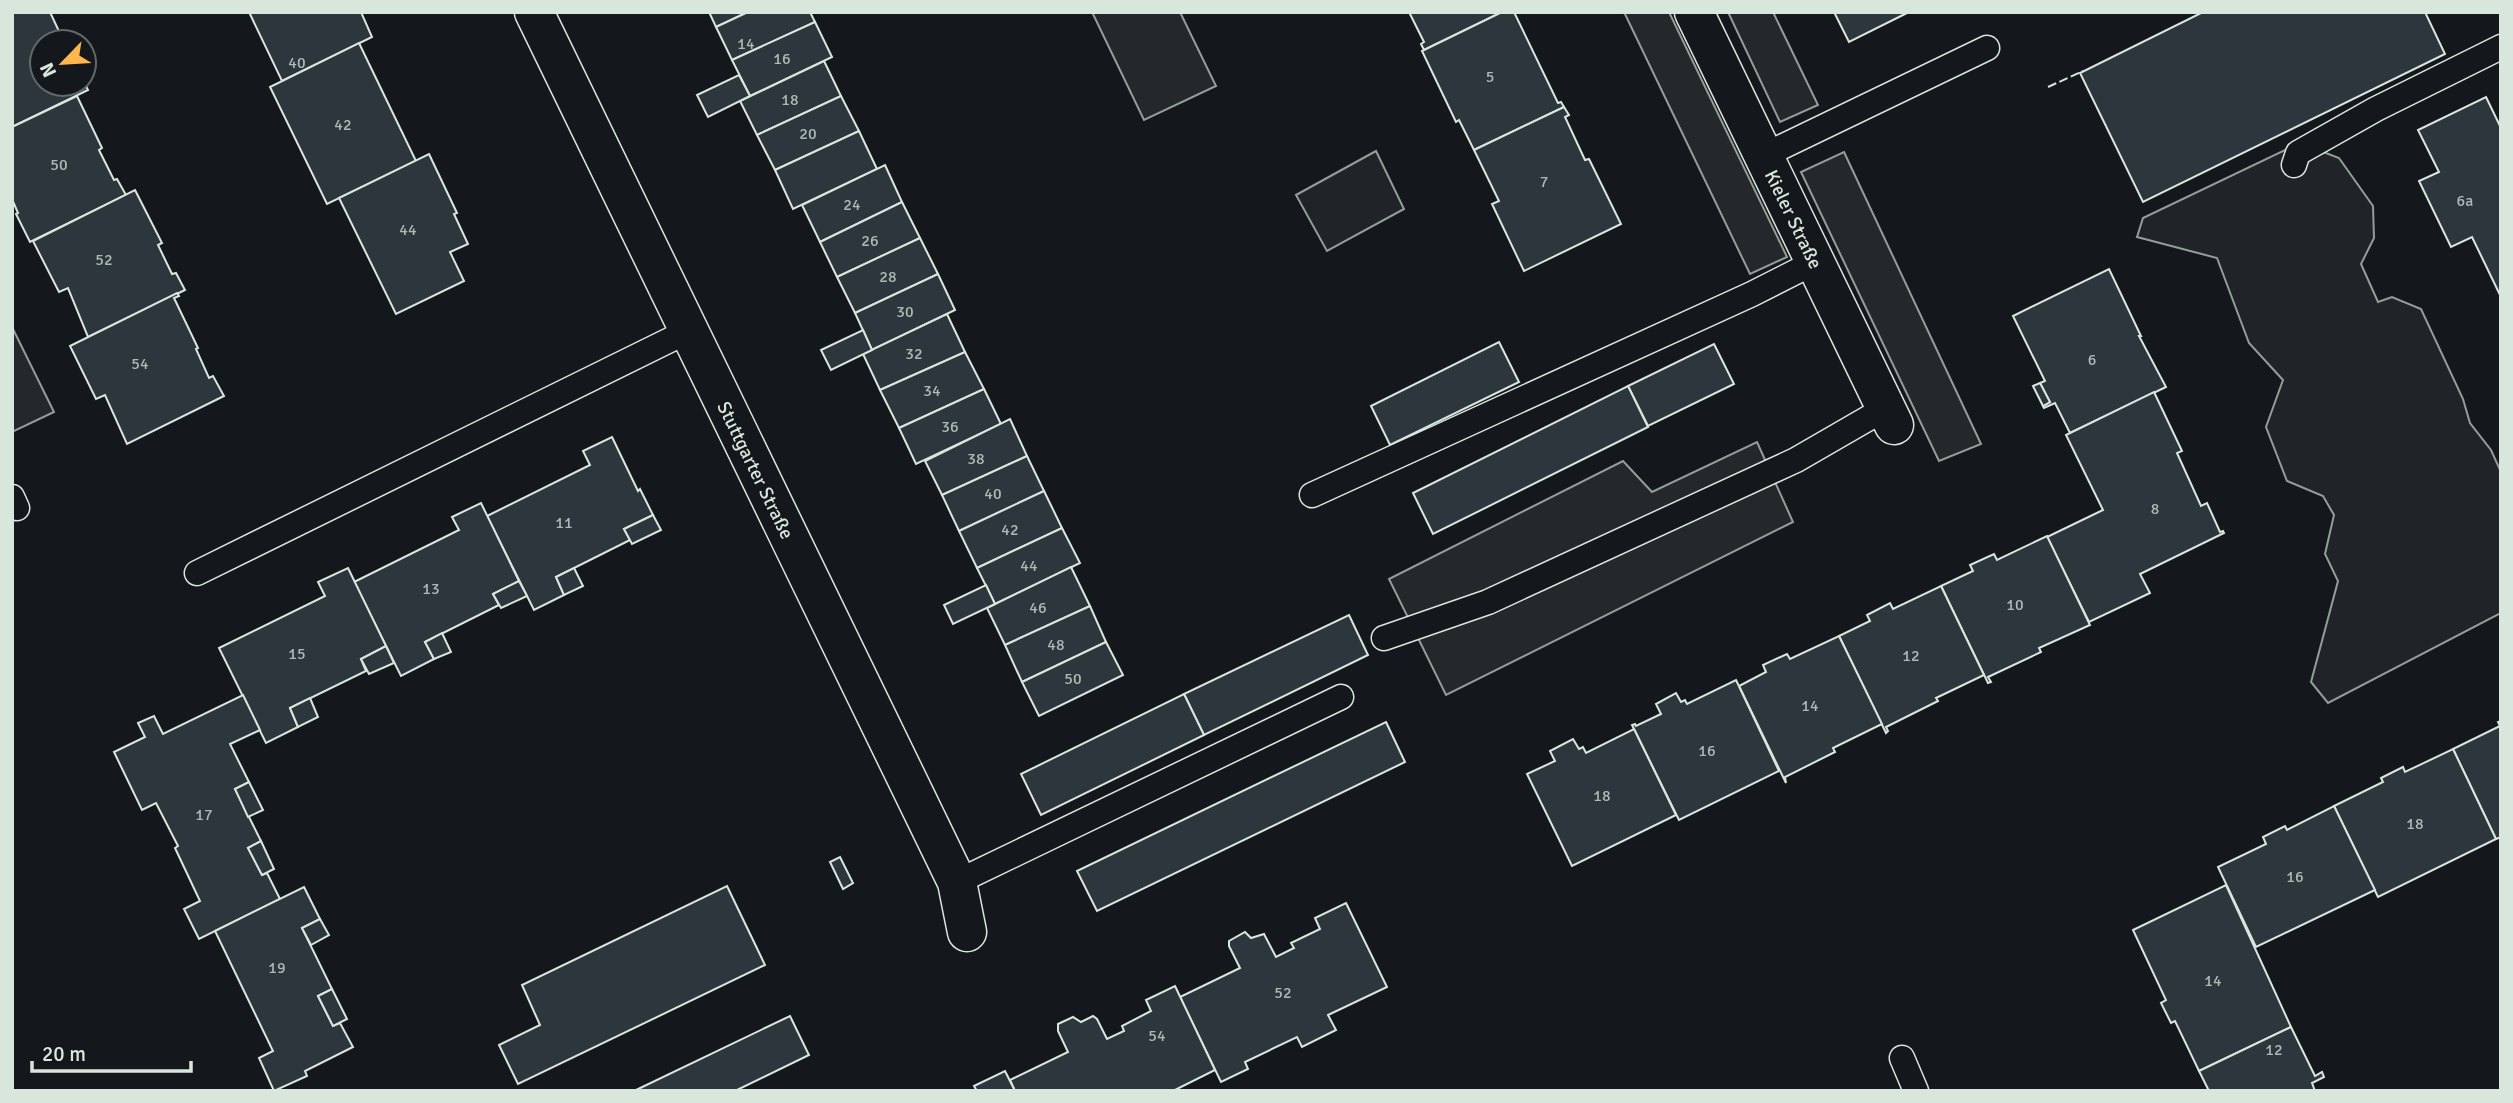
<svg xmlns="http://www.w3.org/2000/svg" width="2513" height="1103" font-family="Signika,sans-serif">
	<style>
		.green { fill: #202428; stroke: #939e99; stroke-width: 2 }
		.parking { fill: #24282b; stroke: #939e99; stroke-width: 2 }
		.building { fill: #2c363c; stroke: #d8e6dc; stroke-width: 2 }
		.lines { fill: none; stroke-linecap: round; stroke-linejoin: round }
		.lane-casing { stroke: #d8e6dc; stroke-width: 27 }
		.street-casing { stroke: #d8e6dc; stroke-width: 41 }
		.lane { stroke: #14181c; stroke-width: 24 }
		.street { stroke: #14181c; stroke-width: 38 }
		.fence { stroke: #d8e6dc; stroke-width: 2; stroke-dasharray: 9 3.5; stroke-linecap: butt }
		.labels { text-anchor: middle; stroke-width: 5; stroke-linejoin: round; paint-order: stroke }
		.number-label { font-size: 16px; fill: #adbab4 }
		.street-label { font-size: 19px; fill: #d8e6dc; stroke: #14181c }
	</style>
	<rect width="100%" height="100%" fill="#14181c"/>
	<g class="green">
		<path d="M2300,143L2339,158L2373,206L2374,238L2361,264L2378,302L2392,297L2421,309L2463,399L2470,423L2491,450L2501,472V613L2328,703L2311,682L2338,581L2325,554L2334,515L2323,496L2287,481L2266,427L2283,380L2249,343L2217,258L2137,237L2143,218Z"/>
		<path d="M1376,151L1404,209L1327,251L1296,195Z"/>
	</g>
	<g class="parking">
		<path d="M1092,12H1180L1216,86L1144,120Z"/>
		<path d="M1624,12H1669L1787,257L1750,274Z"/>
		<path d="M1728,12H1773L1818,105L1780,122Z"/>
		<path d="M1844,152L1981,444L1939,461L1801,172Z"/>
		<path d="M12,327L54,412L12,432Z"/>
		<path d="M1757,442L1793,522L1446,695L1389,579L1623,461L1652,492Z"/>
	</g>
	<g class="building">
		<path d="M12,12H50L64,42H42V84H84V82L88,90L12,127Z"/>
		<path d="M249,12H361L372,37L282,81Z"/>
		<path d="M709,12H748L716,27Z"/>
		<path d="M748,12H810L815,22L732,60L716,27Z"/>
		<path d="M1409,12H1502L1424,50L1421,44L1424,42Z"/>
		<path d="M1502,12H1514L1558,103L1561,102L1564,107L1474,150L1459,120L1456,122L1422,51Z"/>
		<path d="M1834,12H1909L1849,42Z"/>
		<path d="M2203,12H2425L2445,54L2143,202L2080,73Z"/>
		<path d="M815,22L832,57L750,96L732,60Z"/>
		<path d="M359,43L416,161L327,204L270,87Z"/>
		<path d="M824,61L841,96L757,135L740,101Z"/>
		<path d="M739,75L750,96L708,117L697,95Z"/>
		<path d="M77,96L102,148L99,150L114,180L117,179L126,195L30,242L16,214L18,213L12,199V127Z"/>
		<path d="M841,96L859,131L775,170L757,135Z"/>
		<path d="M2486,97L2501,128V297L2472,237L2451,247L2419,181L2439,172L2418,130Z"/>
		<path d="M1564,107L1569,115L1565,117L1585,160L1589,159L1621,224L1524,271L1492,204L1499,201L1474,150Z"/>
		<path d="M859,131L877,169L793,209L775,170Z"/>
		<path d="M429,154L457,213L454,214L468,244L450,252L464,281L396,314L339,198Z"/>
		<path d="M885,165L902,202L820,242L802,205Z"/>
		<path d="M135,190L162,243L158,245L172,274L176,273L185,290L88,337L68,288L59,292L33,241Z"/>
		<path d="M902,202L920,238L837,277L820,242Z"/>
		<path d="M920,238L938,274L855,313L837,277Z"/>
		<path d="M2109,269L2141,336H2139L2166,387L2070,433L2055,403L2044,408L2043,406L2050,402L2040,383L2045,381L2013,316Z"/>
		<path d="M938,274L955,310L872,350L855,313Z"/>
		<path d="M177,293L179,296L174,298L198,348L196,349L209,378L213,376L224,396L127,444L105,395L96,399L70,346Z"/>
		<path d="M947,314L965,352L880,390L863,354Z"/>
		<path d="M863,330L872,350L831,370L821,350Z"/>
		<path d="M1499,342L1519,382L1390,445L1371,406Z"/>
		<path d="M1714,344L1734,384L1648,426L1628,386Z"/>
		<path d="M965,352L984,389L899,428L880,390Z"/>
		<path d="M2040,383L2050,402L2043,406L2033,386Z"/>
		<path d="M1628,386L1648,427L1433,534L1413,493Z"/>
		<path d="M984,389L1001,424L916,464L899,428Z"/>
		<path d="M2154,392L2182,451L2177,453L2201,506L2207,503L2220,532L2223,531L2224,533L2140,574L2150,593L2089,622L2047,537L2103,510L2066,435Z"/>
		<path d="M1010,419L1027,456L942,495L925,461Z"/>
		<path d="M612,437L638,491L640,489L653,515L624,529L630,540L556,577L564,595L534,610L487,516L590,465L583,451Z"/>
		<path d="M1027,456L1044,491L959,531L942,495Z"/>
		<path d="M1044,491L1062,528L977,568L959,531Z"/>
		<path d="M481,503L519,581L493,594L499,605L425,642L434,659L401,676L354,582L459,530L452,517Z"/>
		<path d="M653,515L661,530L632,544L624,529Z"/>
		<path d="M1062,528L1080,563L995,604L977,568Z"/>
		<path d="M2047,536L2090,625L2039,648L2041,652L1988,677L1991,682L1988,683L1941,586L1973,571L1970,565L1994,554L1997,560Z"/>
		<path d="M1071,567L1090,606L1005,645L987,608Z"/>
		<path d="M348,568L386,646L361,659L366,671L290,708L298,727L266,743L219,648L325,596L318,582Z"/>
		<path d="M574,568L583,586L564,595L556,577Z"/>
		<path d="M519,581L527,596L501,608L493,594Z"/>
		<path d="M986,585L995,604L953,624L944,605Z"/>
		<path d="M1941,586L1984,675L1936,698L1938,701L1886,727L1888,731L1886,733L1839,636L1870,621L1867,615L1890,603L1893,609Z"/>
		<path d="M1090,606L1106,642L1022,682L1005,645Z"/>
		<path d="M1349,615L1368,655L1204,735L1184,694Z"/>
		<path d="M442,633L451,652L434,659L425,642Z"/>
		<path d="M1839,636L1882,724L1833,748L1835,752L1785,777L1786,783L1739,686L1766,672L1763,665L1787,654L1790,659Z"/>
		<path d="M1106,642L1123,675L1039,716L1022,682Z"/>
		<path d="M386,646L394,663L369,674L361,659Z"/>
		<path d="M1736,680L1779,771L1679,820L1632,725L1635,724L1636,726L1661,714L1656,704L1676,693L1681,702L1685,700L1687,704Z"/>
		<path d="M1184,694L1204,735L1041,815L1021,774Z"/>
		<path d="M243,695L260,730L230,744L249,782L235,789L261,841L248,848L262,875L267,873L280,899L199,939L184,909L200,901L175,848L178,846L156,803L142,810L114,752L145,737L138,723L154,716L163,734Z"/>
		<path d="M310,698L318,717L298,727L290,708Z"/>
		<path d="M2501,721V837L2496,839L2453,749L2500,726L2498,722Z"/>
		<path d="M1386,722L1405,762L1097,911L1077,871Z"/>
		<path d="M1634,729L1676,815L1572,866L1527,774L1555,761L1550,751L1573,739L1579,749L1583,747L1586,753Z"/>
		<path d="M2453,749L2496,839L2378,897L2334,806L2383,782L2381,778L2403,767L2405,772Z"/>
		<path d="M249,782L263,810L248,817L235,789Z"/>
		<path d="M2334,806L2375,890L2256,947L2218,867L2266,844L2263,837L2285,826L2287,830Z"/>
		<path d="M261,841L274,869L262,875L248,848Z"/>
		<path d="M840,857L853,883L843,889L830,862Z"/>
		<path d="M2226,885L2291,1027L2199,1071L2175,1021L2171,1023L2161,1003L2166,1000L2133,930Z"/>
		<path d="M727,886L765,965L518,1084L499,1045L540,1025L522,985Z"/>
		<path d="M304,887L320,919L302,928L332,989L318,996L333,1026L340,1023L353,1047L305,1071L307,1076L274,1091L259,1058L273,1051L215,931Z"/>
		<path d="M1346,903L1387,987L1328,1015L1336,1030L1302,1047L1297,1037L1245,1062L1248,1069L1221,1082L1180,997L1240,968L1229,946V941L1245,932L1251,938L1264,934L1276,957L1294,948L1291,943L1320,929L1315,918Z"/>
		<path d="M320,919L329,935L311,945L302,928Z"/>
		<path d="M1175,986L1215,1070L1173,1091H1015L1010,1080L1068,1052L1058,1031V1024L1073,1017L1081,1022L1093,1016L1097,1019L1107,1039L1124,1031L1122,1026L1151,1011L1146,1000Z"/>
		<path d="M332,989L347,1019L333,1026L318,996Z"/>
		<path d="M790,1016L809,1055L735,1091H634Z"/>
		<path d="M2291,1027L2315,1076L2322,1072L2324,1077L2312,1083L2315,1091H2209L2199,1071Z"/>
		<path d="M1005,1071L1015,1091H977L974,1086Z"/>
	</g>
	<g class="lines">
		<defs>
			<g id="lane">
				<path d="M1763,156L1987,48"/>
				<path d="M2294,165L2298,153L2376,109L2501,47"/>
				<path d="M1312,495L1752,294L1815,262"/>
				<path d="M12,497L17,508"/>
				<path d="M197,573L688,331"/>
				<path d="M1384,638L1488,602L1796,460L1886,408"/>
				<path d="M957,882L1341,697"/>
				<path d="M1902,1058L1916,1091"/>
			</g>
			<g id="street">
				<path d="M534,12L957,882L967,932"/>
				<path d="M1694,12L1894,425"/>
			</g>
		</defs>
		<use href="#lane" class="lane-casing"/>
		<use href="#street" class="street-casing"/>
		<use href="#lane" class="lane"/>
		<use href="#street" class="street"/>
		<path class="fence" d="M2048,87L2083,71"/>
	</g>
	<g class="labels">
		<g class="number-label">
			<text x="746" y="49">14</text>
			<text x="782" y="64">16</text>
			<text x="297" y="68">40</text>
			<text x="1490" y="82">5</text>
			<text x="790" y="105">18</text>
			<text x="343" y="130">42</text>
			<text x="808" y="139">20</text>
			<text x="59" y="170">50</text>
			<text x="1544" y="187">7</text>
			<text x="2465" y="206">6a</text>
			<text x="852" y="210">24</text>
			<text x="408" y="235">44</text>
			<text x="870" y="246">26</text>
			<text x="104" y="265">52</text>
			<text x="888" y="282">28</text>
			<text x="905" y="317">30</text>
			<text x="914" y="359">32</text>
			<text x="2092" y="365">6</text>
			<text x="140" y="369">54</text>
			<text x="932" y="396">34</text>
			<text x="950" y="432">36</text>
			<text x="976" y="464">38</text>
			<text x="993" y="499">40</text>
			<text x="2155" y="514">8</text>
			<text x="564" y="528">11</text>
			<text x="1010" y="535">42</text>
			<text x="1029" y="571">44</text>
			<text x="431" y="594">13</text>
			<text x="2015" y="610">10</text>
			<text x="1038" y="613">46</text>
			<text x="1056" y="650">48</text>
			<text x="297" y="659">15</text>
			<text x="1911" y="661">12</text>
			<text x="1073" y="684">50</text>
			<text x="1810" y="711">14</text>
			<text x="1707" y="756">16</text>
			<text x="1602" y="801">18</text>
			<text x="204" y="820">17</text>
			<text x="2415" y="829">18</text>
			<text x="2295" y="882">16</text>
			<text x="277" y="973">19</text>
			<text x="2213" y="986">14</text>
			<text x="1283" y="998">52</text>
			<text x="1157" y="1041">54</text>
			<text x="2274" y="1055">12</text>
		</g>
		<g class="street-label">
			<text transform="translate(1794 219) rotate(64)" y="7">Kieler Straße</text>
			<text transform="translate(756 470) rotate(64)" y="7">Stuttgarter Straße</text>
		</g>
	</g>
	<rect width="2513" height="1103" fill="none" stroke="#d8e6dc" stroke-width="28"/>
	<g transform="translate(63 63) rotate(245)"><circle r="33" fill="#14181c" stroke="#626a69" stroke-width="2"/>
	<path d="M0-5L12 26L0 18L-12 26Z" fill="#ffb74d"/>
	<text y="-10" font-size="19" font-weight="bold" text-anchor="middle" fill="#d8e6dc">N</text>
	</g>
	<path d="M32 1061v10h159v-10" fill="none" stroke="#d8e6dc" stroke-width="3.5"/>
	<text x="42" y="1061" font-size="21" fill="#d8e6dc" stroke="#14181c" stroke-width="5" paint-order="stroke">20 m</text>
</svg>
